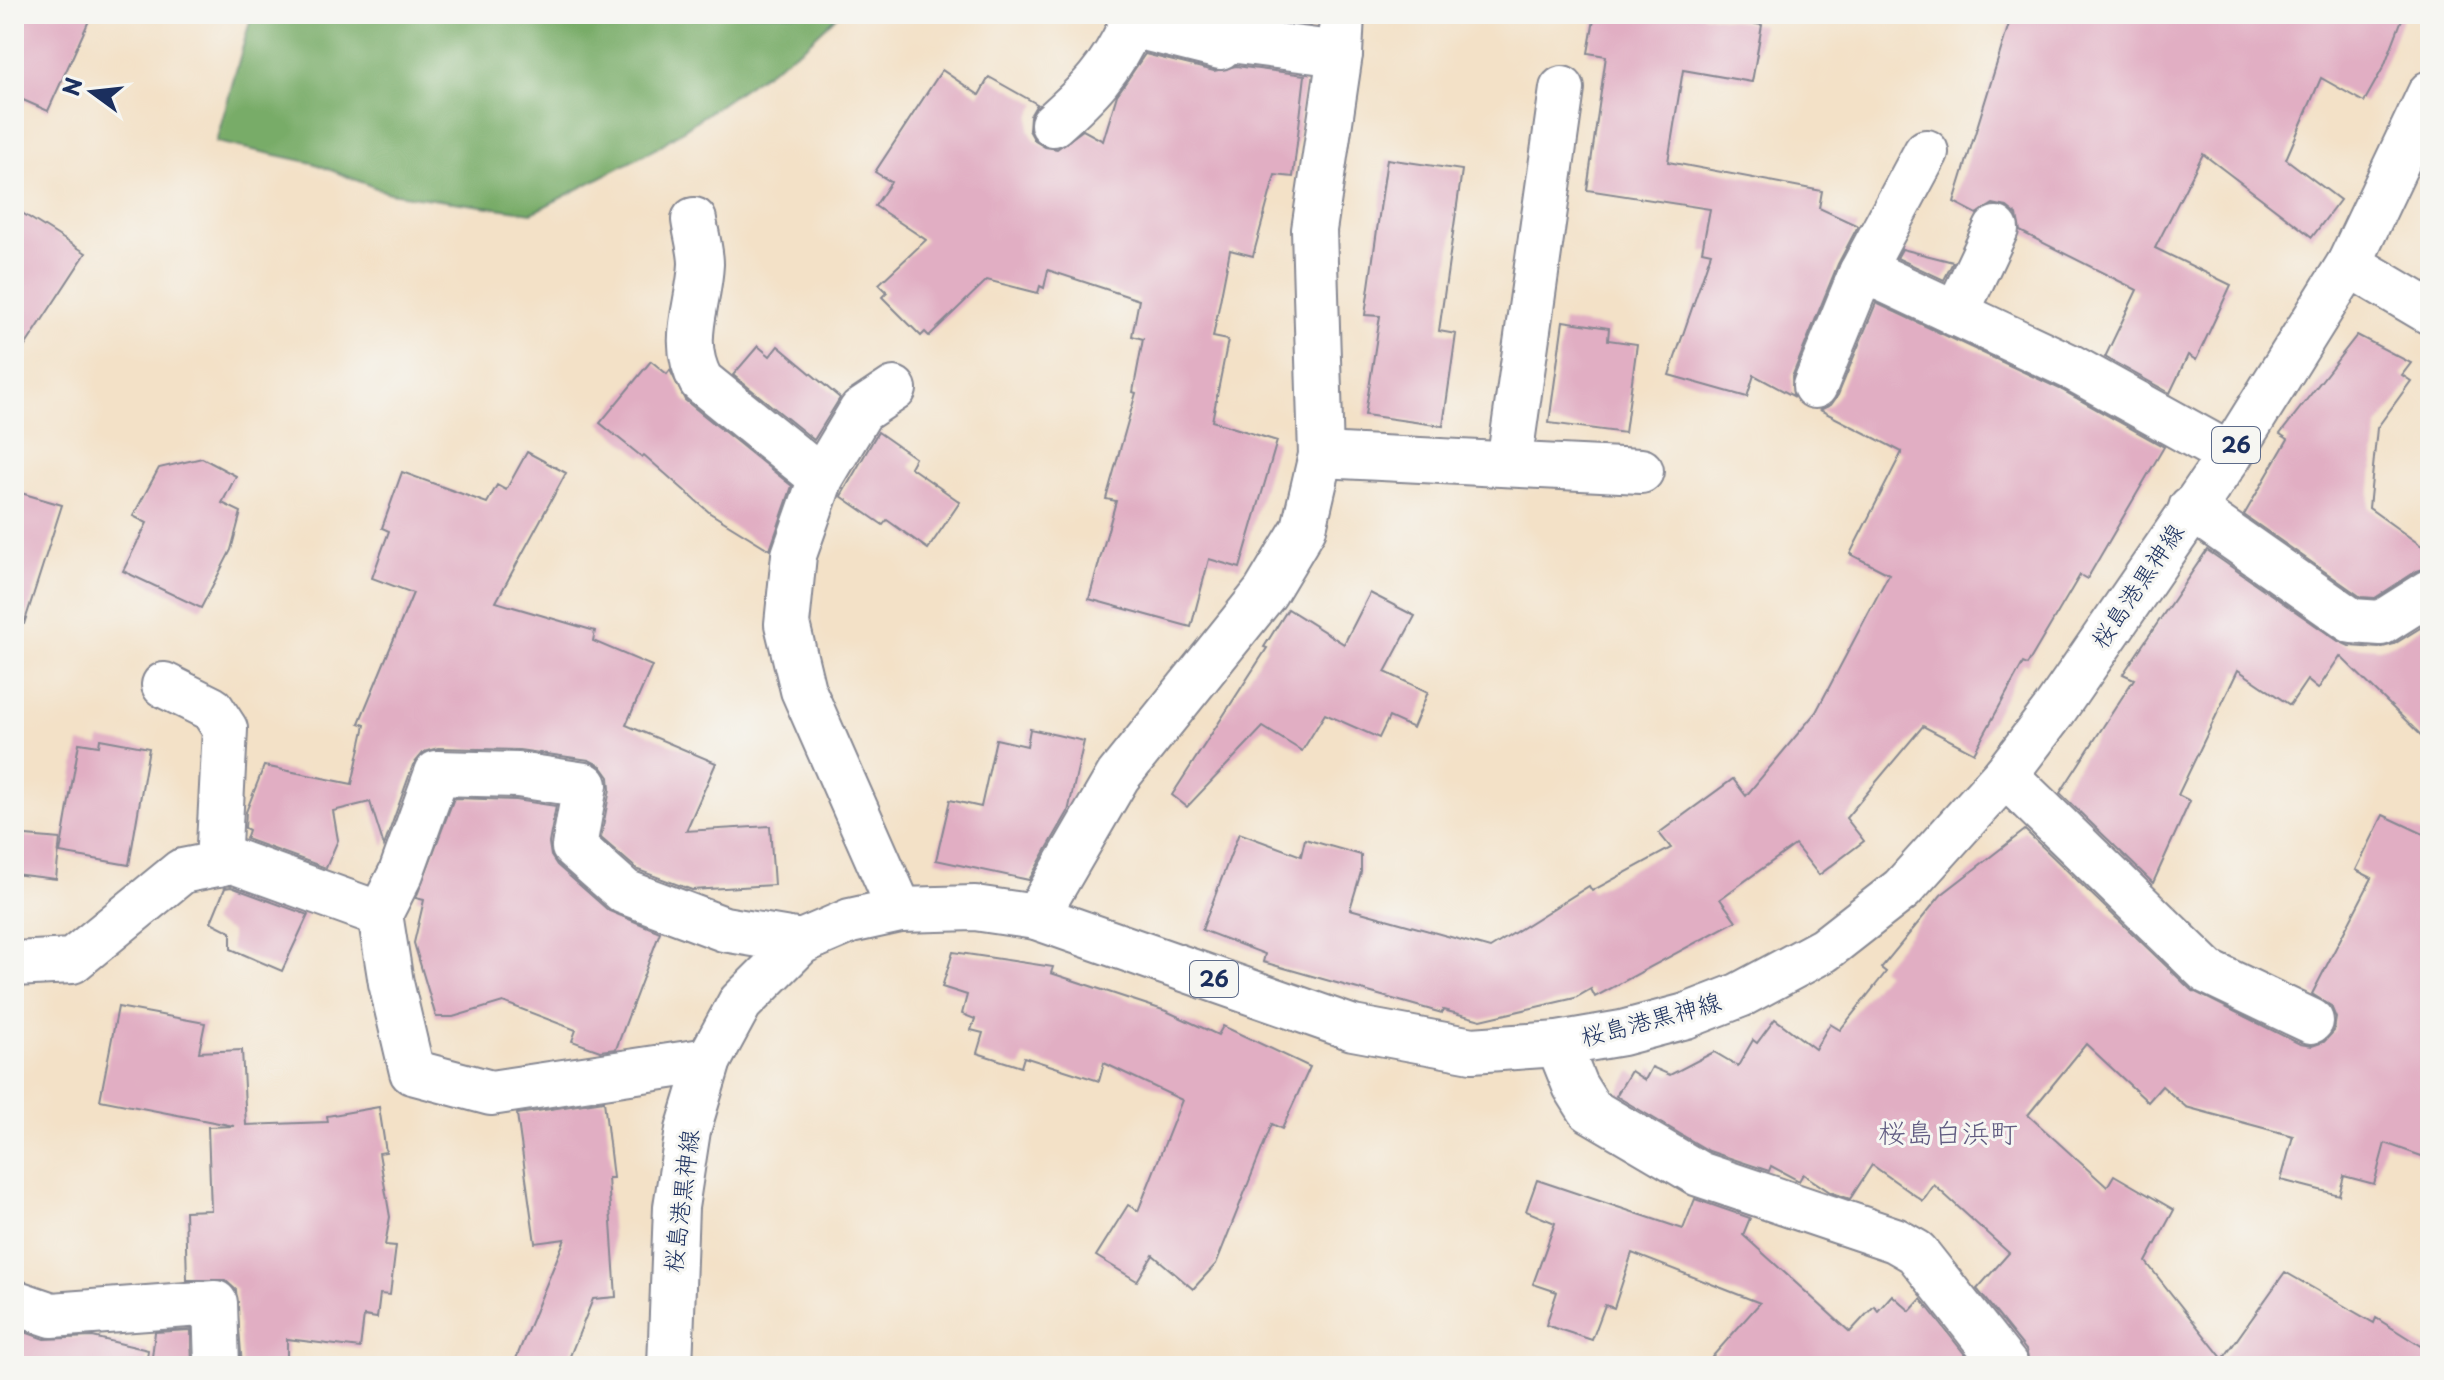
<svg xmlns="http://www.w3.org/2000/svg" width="2444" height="1380" font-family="'Playpen Sans','Klee One',sans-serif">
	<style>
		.forest { fill: #78ac68; stroke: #4a6e63; stroke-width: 2 }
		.building { fill: #e1aec3 }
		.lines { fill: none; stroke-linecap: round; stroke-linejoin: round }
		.minor-casing { stroke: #878892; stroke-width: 48 }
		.primary-casing { stroke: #878892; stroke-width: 48 }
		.minor { stroke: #fff; stroke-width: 44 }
		.primary { stroke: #fff; stroke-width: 44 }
		.labels { text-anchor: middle; stroke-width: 6; stroke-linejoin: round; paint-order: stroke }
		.shield { fill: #f6f6f2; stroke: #5d6b8a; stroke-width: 2 }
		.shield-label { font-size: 22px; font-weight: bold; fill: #1b2f5e }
		.street-label { font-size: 24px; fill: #1b2f5e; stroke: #f6f6f2 }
		.quarter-label { font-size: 28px; fill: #605b81; stroke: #f6f6f2 }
	</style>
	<rect width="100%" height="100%" fill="#f6f6f2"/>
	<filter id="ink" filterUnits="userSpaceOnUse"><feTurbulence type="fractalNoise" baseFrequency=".0125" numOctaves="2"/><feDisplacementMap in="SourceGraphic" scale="16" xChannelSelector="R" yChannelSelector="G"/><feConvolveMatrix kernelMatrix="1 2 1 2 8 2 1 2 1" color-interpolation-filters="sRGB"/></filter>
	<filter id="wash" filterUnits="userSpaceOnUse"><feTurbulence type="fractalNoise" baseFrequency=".006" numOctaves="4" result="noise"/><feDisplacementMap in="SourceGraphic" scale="32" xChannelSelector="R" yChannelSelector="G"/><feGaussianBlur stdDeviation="1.8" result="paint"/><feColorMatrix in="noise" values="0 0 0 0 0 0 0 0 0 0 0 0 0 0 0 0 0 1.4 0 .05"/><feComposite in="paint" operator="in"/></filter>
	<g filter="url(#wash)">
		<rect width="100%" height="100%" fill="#f3e1c7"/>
		<path class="forest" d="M252,14H839L806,45L657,148L532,213L389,193L313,163L216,142Z"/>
		<g id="blocks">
			<g class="building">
				<path d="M14,14H92L48,111L14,96Z"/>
				<path d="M1191,14H1313L1311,25L1225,14L1209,18Z"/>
				<path d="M1595,14H1700L1762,25L1752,82L1683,70L1668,162L1822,191L1819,208L1858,226L1838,264L1792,377L1793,396L1754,375L1747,397L1669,375L1711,253L1702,251L1710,209L1587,190L1606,56L1588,53Z"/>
				<path d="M2012,14H2404L2384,66L2364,102L2321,78L2286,159L2340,200L2312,237L2203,154L2155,248L2231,285L2196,360L2188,355L2170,393L2105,357L2137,290L2020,231L2017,215L2007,207L1993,204L1977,214L1954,202Z"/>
				<path d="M1145,54L1214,71L1236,66L1305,75L1293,177L1275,175L1253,256L1230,250L1213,337L1228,340L1212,421L1277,441L1240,568L1209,559L1191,627L1089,599L1116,501L1106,499L1136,393L1133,392L1143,339L1132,336L1139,300L1048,270L1044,288L1040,286L1038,293L987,280L929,336L925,332L921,336L882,297L887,292L879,284L926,240L875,206L891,182L875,172L942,70L979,95L989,77L1037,104L1030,116L1029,130L1035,141L1045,147L1057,149L1083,130L1103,141L1117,95Z"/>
				<path d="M1387,159L1462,170L1439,331L1456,334L1443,426L1365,415L1380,316L1365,315Z"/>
				<path d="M14,208L86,253L14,363Z"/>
				<path d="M1902,249L1953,262L1944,280L1897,258Z"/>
				<path d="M1876,303L2060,389L2164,447L2087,579L2080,575L2027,665L2023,663L1974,753L1923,726L1846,818L1864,841L1819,875L1795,845L1720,899L1736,921L1595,997L1591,989L1575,998L1481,1020L1443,1010L1442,1013L1263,962L1265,954L1202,930L1239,833L1301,856L1305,839L1361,855V872L1350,909L1490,948L1589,886L1592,891L1671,848L1659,833L1733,779L1746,796L1816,712L1889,574L1850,554L1902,452L1820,410L1831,405L1838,395Z"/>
				<path d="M1563,321L1609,328L1608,340L1637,344L1625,433L1549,423Z"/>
				<path d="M2357,335L2411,363L2402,375L2411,381L2377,428L2369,508L2430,552V567L2417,571L2375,598L2361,597L2244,515L2288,439L2280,434Z"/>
				<path d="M758,346L770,356L778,346L840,398L814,440L733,375Z"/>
				<path d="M651,361L667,374L670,370L685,400L792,486L770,550L710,513L644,455L642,457L600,423Z"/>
				<path d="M878,432L915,458L910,467L960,502L928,549L887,520L883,525L841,496Z"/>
				<path d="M527,452L566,473L496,602L595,631L593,641L652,666L626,725L716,763L686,831L770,826L774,885L692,890L638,870L601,838L610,789L609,777L601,766L589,760L519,750L438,748L424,752L413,765L384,846L370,802L333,811L338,840L326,868L246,839L249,830L245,828L246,812L264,766L352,784L365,725L359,723L413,593L372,578L389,531L382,528L402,472L487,503L497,485L506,490Z"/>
				<path d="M202,458L236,476L222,503L241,512L231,550L201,608L123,571L147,523L133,516L159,468Z"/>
				<path d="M14,491L62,505L24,624L14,623Z"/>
				<path d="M2207,550L2338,641L2349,646L2379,648L2394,644L2430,622V744L2340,656L2318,689L2307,680L2290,705L2238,670L2178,795L2190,801L2153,883L2060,793L2134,679L2123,674Z"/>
				<path d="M1370,593L1415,616L1385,672L1428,692L1413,728L1389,717L1379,738L1325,714L1302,751L1263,727L1187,807L1172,795L1267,648L1264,647L1288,609L1344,644Z"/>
				<path d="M1030,729L1084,741L1068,812L1029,880L936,860L950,800L981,807L996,739L1027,746Z"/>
				<path d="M100,739L149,748L129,865L60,853L79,743L99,746Z"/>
				<path d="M454,798L516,800L556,806L549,843L551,856L557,865L609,911L660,932L616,1049L600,1051L572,1041L576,1030L503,1002L453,1017H436L414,943L424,900L416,898Z"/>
				<path d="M2383,815L2430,837V1159L2385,1143L2374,1184L2344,1176L2339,1195L2281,1180L2293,1136L2186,1107L2162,1086L2148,1102L2086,1044L2028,1115L2107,1187L2114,1175L2174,1210L2146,1262L2223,1359L2285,1272L2374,1323L2376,1318L2430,1352V1366H2030L2026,1350L1977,1289L2009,1253L1934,1185L1923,1201L1872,1165L1850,1199L1830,1192L1803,1174L1799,1181L1771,1166L1769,1171L1709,1151L1616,1096L1631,1071L1645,1080L1652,1067L1670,1075L1714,1052L1738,1066L1753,1040L1757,1043L1775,1019L1815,1049L1830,1024L1840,1030L1886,972L1881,968L1941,895L2025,830L2191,990L2300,1044L2312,1046L2324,1042L2334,1031L2336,1018L2331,1006L2312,994L2372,878L2356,870Z"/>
				<path d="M14,835L60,839L56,879L14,874Z"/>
				<path d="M231,887L308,915L282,971L231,949V932L211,922L225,888Z"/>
				<path d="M953,952L1053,967L1051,973L1166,1011L1218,1035L1223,1026L1310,1067L1282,1129L1272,1124L1216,1264L1193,1289L1153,1255L1137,1281L1096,1256L1128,1205L1138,1211L1182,1100L1104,1063L1099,1081L1024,1057L1021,1067L977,1053L983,1033L971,1030L975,1019L962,1014L967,995L942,987Z"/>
				<path d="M118,1007L205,1023L199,1052L242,1050L246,1125L328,1122L327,1116L379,1107L386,1152L379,1153L390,1217L385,1245L396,1246L390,1295L380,1294L377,1318L364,1316L360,1348L287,1339V1366H242L236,1290L225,1280H187L185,1211L211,1210L208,1127L234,1126L100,1100Z"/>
				<path d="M604,1101L613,1178H608L616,1297L593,1299L566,1366H513L565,1239L535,1243L517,1114Z"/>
				<path d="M1537,1180L1683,1229L1695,1199L1750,1218L1743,1235L1850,1332L1874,1306L1878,1311L1892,1295L1910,1311L1921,1299L1974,1366H1704L1760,1303L1632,1253L1614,1308L1605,1305L1592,1340L1546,1325L1557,1292L1533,1284L1555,1223L1526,1211Z"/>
				<path d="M14,1328L44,1339L93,1337L148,1350L146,1366H14Z"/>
				<path d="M191,1330L192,1366H151L155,1332Z"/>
			</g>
		</g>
	</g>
	<g filter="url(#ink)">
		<use href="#blocks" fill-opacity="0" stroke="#878892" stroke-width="2"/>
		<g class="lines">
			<defs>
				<g id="minor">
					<path d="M1053,124C1089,92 1111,70 1131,25L1220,47L1222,39L1340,54"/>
					<path d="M1926,152L1861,273L1885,280L2071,367L2230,455"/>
					<path d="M694,220C696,234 701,250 701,264C699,306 679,341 701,381L821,478"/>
					<path d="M2349,264L2430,312"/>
					<path d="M1956,314L1996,229"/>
					<path d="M1815,386L1861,273"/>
					<path d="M894,389L861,411L821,478L794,555L787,624L803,690L900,910"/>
					<path d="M1321,455L1641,471"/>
					<path d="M1509,464L1562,89"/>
					<path d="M2191,508L2352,621L2381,623L2430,592"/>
					<path d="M164,685L212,709L225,729L218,864"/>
					<path d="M2005,775L2208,972L2311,1021"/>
					<path d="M380,914L401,873L437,773L518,775L585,785L574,847L625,892L724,929L801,942"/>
					<path d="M1036,917L1118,776L1265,593L1304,528L1321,455L1314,230L1340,54L1342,14"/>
					<path d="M14,964L72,961L182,871L233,861L380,914L391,983L412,1072L491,1093L709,1060"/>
					<path d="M1558,1044L1575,1086L1590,1110L1699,1174L1895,1240L1916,1252L2006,1366"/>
					<path d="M14,1302L52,1315L215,1303L217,1366"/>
				</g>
				<path id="primary" d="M670,1366L676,1207L688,1130L709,1060L740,1003L801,942L850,921L900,910L975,908L1036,917L1353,1028L1472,1050L1558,1044L1622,1033L1686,1016L1740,995L1824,950L1902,889L2005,775L2053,712L2230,455L2349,264L2430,93"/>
			</defs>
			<use href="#minor" class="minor-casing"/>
			<use href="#primary" class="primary-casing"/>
			<use href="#minor" class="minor"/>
			<use href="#primary" class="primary"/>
		</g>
	</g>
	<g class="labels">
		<g class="shield">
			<rect x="2212" y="427" width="48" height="36" rx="6"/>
			<rect x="1190" y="961" width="48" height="36" rx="6"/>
		</g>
		<g class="shield-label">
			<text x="2236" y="453">26</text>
			<text x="1214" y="987">26</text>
		</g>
		<g class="street-label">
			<text transform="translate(2138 586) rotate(-56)" y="8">桜島港黒神線</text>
			<text transform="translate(1651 1020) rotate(-15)" y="8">桜島港黒神線</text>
			<text transform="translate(682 1201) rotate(-83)" y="8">桜島港黒神線</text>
		</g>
		<g class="quarter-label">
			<text x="1948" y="1143">桜島白浜町</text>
		</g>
	</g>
	<rect width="2444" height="1380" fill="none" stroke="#f6f6f2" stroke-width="48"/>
	<g transform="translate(92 92) rotate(285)" stroke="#f6f6f2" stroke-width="6" paint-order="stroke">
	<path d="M0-6L14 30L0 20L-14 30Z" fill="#1b2f5e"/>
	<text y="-12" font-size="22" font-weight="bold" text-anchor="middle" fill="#1b2f5e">N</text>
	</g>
</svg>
